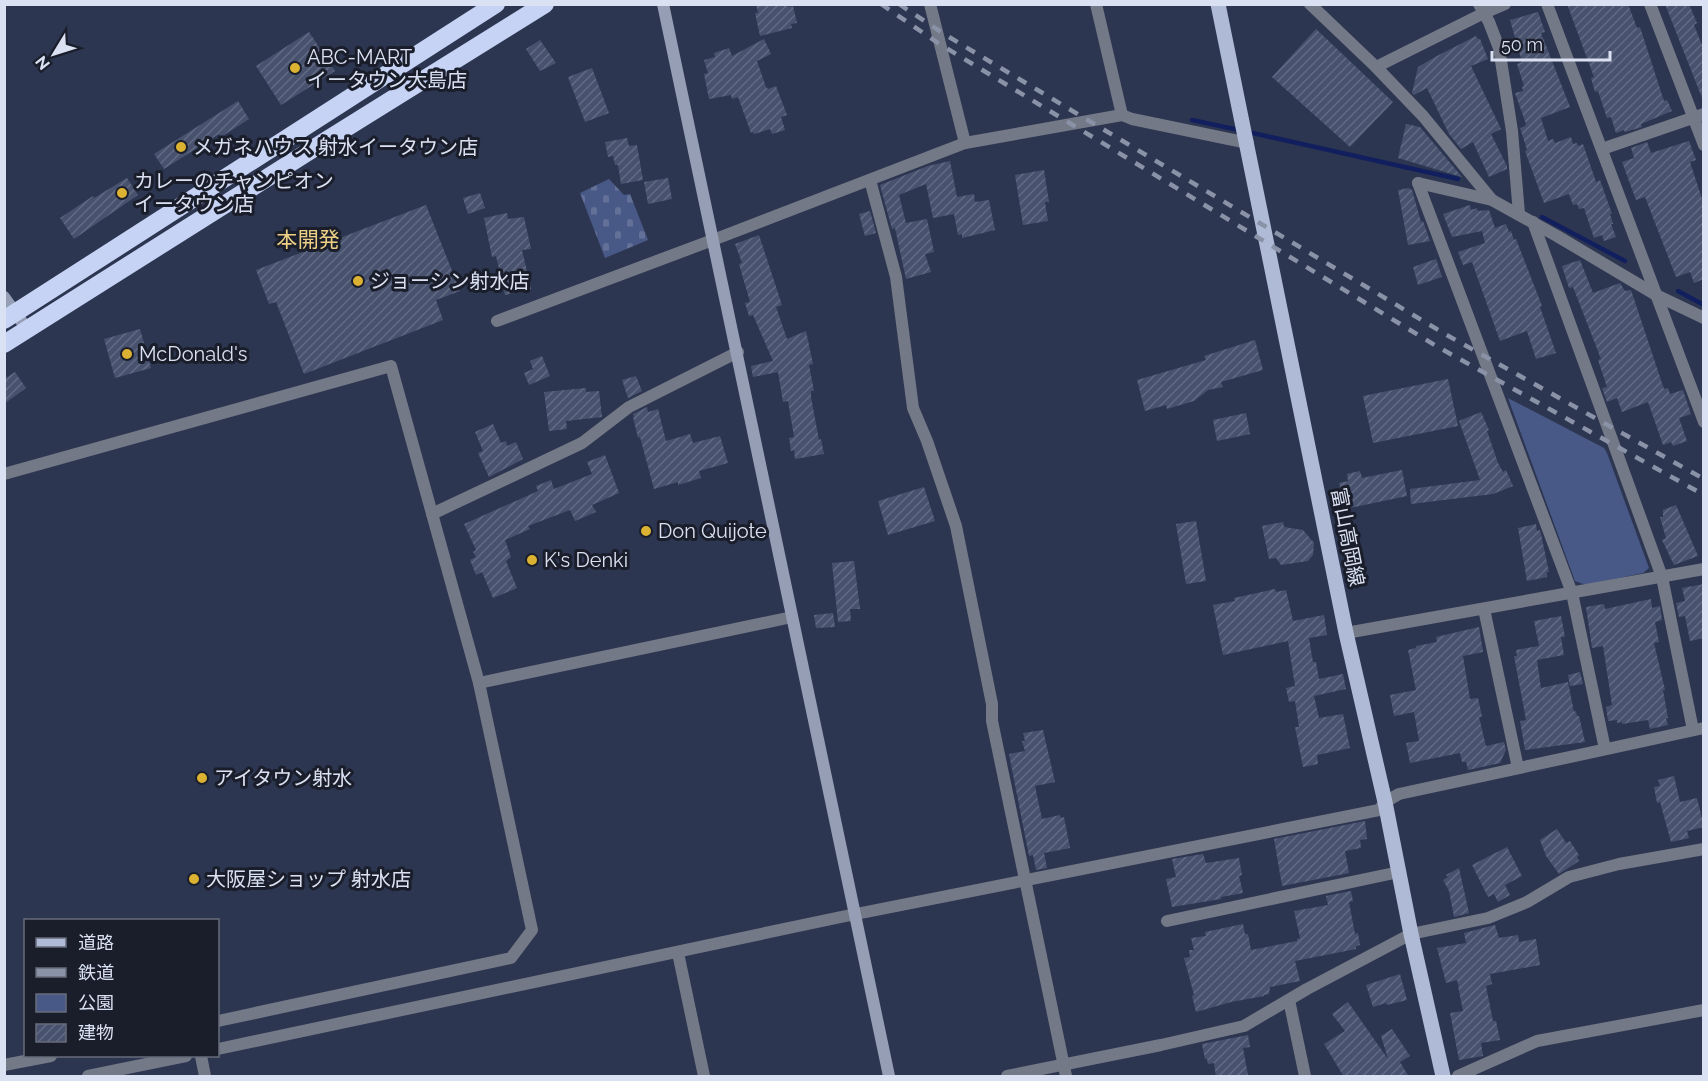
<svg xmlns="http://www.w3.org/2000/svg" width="1708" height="1081" font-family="Raleway,'Noto Sans JP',sans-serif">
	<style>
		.cemetery { fill: url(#cemetery-stones) }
		.park { fill: #495987 }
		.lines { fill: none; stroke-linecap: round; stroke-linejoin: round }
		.stream { stroke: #121f5f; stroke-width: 4.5 }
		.building { fill: url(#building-hatch) }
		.street { stroke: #747987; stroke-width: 12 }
		.secondary { stroke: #959eb4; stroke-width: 12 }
		.primary { stroke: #afbad6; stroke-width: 15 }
		.highway { stroke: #c6d3f5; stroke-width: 18 }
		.rail { stroke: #8a92a7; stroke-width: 4.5; stroke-dasharray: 10 10; stroke-linecap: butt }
		.poi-dot { fill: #dcb233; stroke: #1a1e2b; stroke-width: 2 }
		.labels { text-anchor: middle; stroke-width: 6; stroke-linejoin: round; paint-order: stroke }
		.poi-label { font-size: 20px; fill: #dae1f2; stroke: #1a1e2b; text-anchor: start }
		.street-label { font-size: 20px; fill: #dae1f2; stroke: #1a1e2b }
		.neighbourhood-label { font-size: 21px; fill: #edd085; stroke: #1a1e2b }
	</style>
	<defs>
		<pattern id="cemetery-stones" width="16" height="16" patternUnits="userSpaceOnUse" patternTransform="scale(1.5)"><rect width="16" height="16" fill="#495987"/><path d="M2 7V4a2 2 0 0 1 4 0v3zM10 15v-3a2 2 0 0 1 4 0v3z" fill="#637198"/></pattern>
		<pattern id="building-hatch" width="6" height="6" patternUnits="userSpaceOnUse" patternTransform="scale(1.5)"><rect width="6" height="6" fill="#48526f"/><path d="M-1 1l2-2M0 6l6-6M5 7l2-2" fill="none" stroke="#626b84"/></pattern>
	</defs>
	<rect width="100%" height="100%" fill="#2d3651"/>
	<path class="cemetery" d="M609,179L624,195L630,194L648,240L605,258L580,193Z"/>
	<path class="park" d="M1508,398L1604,448L1607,453L1649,568L1643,573L1586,585L1575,581Z"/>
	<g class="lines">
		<g class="stream">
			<path d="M1192,120L1239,130"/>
			<path d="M1248,132L1458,179"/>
			<path d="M1542,217L1625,261"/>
			<path d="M1678,291L1704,305"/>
		</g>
	</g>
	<g class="building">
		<path d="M756,4H787L788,7L793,6L797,23L791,24L792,28L760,36L755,13H758Z"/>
		<path d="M1567,4H1628L1637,28L1640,27L1664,101L1667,100L1672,111L1641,124L1642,127L1625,132L1624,130L1616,133L1611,117L1607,118L1598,91L1595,92L1591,78L1594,77Z"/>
		<path d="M1665,4H1689L1697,23L1694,25L1704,50V103Z"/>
		<path d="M1538,12L1545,32L1541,33L1570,107L1541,118L1548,141L1553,139L1555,143L1571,137L1573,144L1577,143L1578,146L1583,144L1595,179L1596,182L1600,180L1612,214H1610L1613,224H1611L1616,237L1604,241L1602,235L1594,238L1584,208L1579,209L1577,204L1573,205L1569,194L1544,203L1525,151L1527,150L1520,128L1525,126L1526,124L1515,93L1523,91L1522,87L1524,86L1517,64L1522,62L1510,20Z"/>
		<path d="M1316,29L1393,102L1350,147L1272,77Z"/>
		<path d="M309,32L335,71L281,105L256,66Z"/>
		<path d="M1476,36L1478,39H1480L1488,59L1471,66L1501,129L1491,134L1507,166V169L1489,177L1473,142L1461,149L1449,134L1427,88L1414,95L1412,93L1418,67L1435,57Z"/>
		<path d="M764,39L771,54L757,61L766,87L768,89L776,86L787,115L781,117L785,130L772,134L770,129L754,134L753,132L751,133L738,97L732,99L731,95L709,99L704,74L708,73L704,60L715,57L714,53L729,48L732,56Z"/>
		<path d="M540,40L556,63L540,71L526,49Z"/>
		<path d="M592,68L609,113L585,122L568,77Z"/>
		<path d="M238,101L249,119L221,137L219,134L164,169L154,154Z"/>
		<path d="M1406,124L1420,127L1462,177L1398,158Z"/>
		<path d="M627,138L629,146L637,145L643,180L621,184L618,165H615L613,156L608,157L605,142Z"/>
		<path d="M1689,141L1696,160L1690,162L1704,205V279L1694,283L1690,272L1676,277L1645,197L1636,200L1622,162L1634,158L1631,148L1647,142L1651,153Z"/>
		<path d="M950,161L957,197L974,194L975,202L989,200L995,230L962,238V234L958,235L954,214L933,218L926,184L899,195L906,223L927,219L934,252L925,254L931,272L906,279L895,228L892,229L880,185L928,166Z"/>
		<path d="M1044,170L1049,202H1045L1048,221L1023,225L1015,175Z"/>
		<path d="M127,178L138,195L74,239L60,218L93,196L94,198Z"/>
		<path d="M668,178L672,199L648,204L644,182Z"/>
		<path d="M1409,188L1412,190L1421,222L1423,221L1430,241L1408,245L1398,190Z"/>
		<path d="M480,193L485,208L468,214L463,198Z"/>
		<path d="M426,205L460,291L436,300L443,320L304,374L276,302L269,304L256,270Z"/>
		<path d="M1470,205L1471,210L1477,208L1478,211L1489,210L1495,228L1506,224L1509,232L1511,231L1514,240L1516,239L1542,306L1540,307L1556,353L1536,359L1527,331L1500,341L1472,262L1463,265L1458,252L1485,243L1482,231L1452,237L1443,214Z"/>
		<path d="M870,211L876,233L865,236L859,214Z"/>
		<path d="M507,213L508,219L524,217L531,249L522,250L531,289L505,295L496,256L492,257L484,218Z"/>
		<path d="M759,235L782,305L776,307L787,339L806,331L813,364L809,365L814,391H811V397L819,440L821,439L824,454L795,459L794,450L791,451L789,438L794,437L788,401L783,402L778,372L753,377L751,366L773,361L753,315L749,316L745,303L750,302L739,264L742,263L735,244Z"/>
		<path d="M1436,259L1442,277L1418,285L1413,267Z"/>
		<path d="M1580,260L1593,293L1620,283L1625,291L1631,290L1664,389L1668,388L1670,394L1683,390L1691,414L1679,418L1687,441L1673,446L1671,442L1663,445L1648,402L1622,412L1617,398L1607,402L1602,388L1607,387L1598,360L1601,359L1573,287L1569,288L1562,266Z"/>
		<path d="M140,329L151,368L115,378L104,339Z"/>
		<path d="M1255,340L1263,370L1221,382L1223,387L1208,390L1194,401L1167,409L1166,405L1145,411L1137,380L1206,360L1204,356Z"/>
		<path d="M542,356L550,376L529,385L524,373L533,369L530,361Z"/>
		<path d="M15,372L26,388L4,404V379Z"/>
		<path d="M636,376L642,391L628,398L622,380Z"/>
		<path d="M1448,379L1458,426L1373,443L1363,396Z"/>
		<path d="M586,388V392L599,391L602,417L566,421L567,429L549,431L544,392Z"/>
		<path d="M647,407L648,412L658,409L666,441L690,434L693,443L720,436L728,463L699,471L701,478L678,485V482L654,489L640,437L638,438L633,417H634L633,414Z"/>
		<path d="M1481,412L1489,430L1487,431L1498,463L1503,472L1506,470L1513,486L1493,494L1411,504L1410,489L1480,480L1459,421Z"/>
		<path d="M1246,413L1250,434L1217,441L1213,420Z"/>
		<path d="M493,424L501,443L506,441L507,446L516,442L523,459L489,477L478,453L483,451L475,432Z"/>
		<path d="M605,455L619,493L592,505L596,512L575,521L570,510L528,526L530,529L505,540L511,557L506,561L517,588L493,598L482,572L476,575L470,560L476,557L473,552L476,550L464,524L538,491L536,486L551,480L554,489L592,474L587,462Z"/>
		<path d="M1402,470L1407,496L1345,509L1339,483L1348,481L1347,474L1360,471L1362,478Z"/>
		<path d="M924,487L935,521L888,535L878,501Z"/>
		<path d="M1676,505L1698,556L1674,565L1662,540L1666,538L1660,517H1663V510Z"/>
		<path d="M1196,521L1206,581L1186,584L1176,524Z"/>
		<path d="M1283,522L1284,527L1303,530L1314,543L1313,555L1308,561L1281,565L1276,558L1269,559L1262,526Z"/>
		<path d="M1536,524L1537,531L1540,530L1541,534L1549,572H1547V577L1527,581L1518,528Z"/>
		<path d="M854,561L860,609H850L851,621L838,622L832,563Z"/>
		<path d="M1704,584V638L1690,641L1685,616L1679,617L1676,603L1685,601L1682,588Z"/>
		<path d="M1275,589L1276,592L1286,590L1293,621L1324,615L1327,635L1309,638L1313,662H1316L1319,679L1343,674L1346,689L1314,696L1319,718L1343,714L1350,748L1317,755L1318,764L1303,767L1295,727H1299L1295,701L1289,702L1286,688L1295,686L1288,641L1223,655L1213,605L1235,601L1234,598Z"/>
		<path d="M1651,599L1652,608L1660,606L1662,620L1655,622L1659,642L1654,643L1665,690H1663L1668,718H1666L1668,725L1650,729L1648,720L1622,724V722L1617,723V720L1608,721L1606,707L1612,705L1603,646L1592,648L1586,607L1604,604L1605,609Z"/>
		<path d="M833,613L835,627L816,628L814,615Z"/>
		<path d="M1561,616L1565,637H1561L1564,655L1537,660L1541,688L1568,682L1574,712L1576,711L1577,716H1579L1585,742L1525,750L1520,721L1526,720L1514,656H1517L1516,650L1539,646L1534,621Z"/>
		<path d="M1479,627L1483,652L1463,656L1470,699L1478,698L1482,717H1479L1486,746L1504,742L1506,750L1500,763L1468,770L1466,762H1462L1460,753L1410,763L1406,743L1419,741L1414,712L1394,716L1390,695L1416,690L1408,650L1416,648V646L1437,642L1436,637Z"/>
		<path d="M1580,672L1583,684L1570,686L1568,675Z"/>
		<path d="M1043,730L1055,782L1035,786L1042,819L1060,815L1061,818L1064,817L1070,848L1044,853L1047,868L1036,870L1033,855L1029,856L1009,754L1025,751L1022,741H1025L1023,733Z"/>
		<path d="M1674,776L1680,802L1697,798L1704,827L1687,831L1689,838L1671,842L1660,802L1657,803L1654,787L1660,786L1658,780Z"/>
		<path d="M1365,821L1367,839L1360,840L1361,848L1345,851L1349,873L1282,886L1274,839Z"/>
		<path d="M1557,829L1566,843L1570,841L1579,855L1577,857L1579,861L1559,874L1546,856L1540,840Z"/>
		<path d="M1507,847L1522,876L1505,885L1510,895L1498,902L1494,894L1488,897L1472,865Z"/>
		<path d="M1203,854L1206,863L1239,858L1242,875L1239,876L1243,893L1221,897V899L1172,907L1166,879L1176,877L1172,859Z"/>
		<path d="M1459,868L1469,913L1454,917L1449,891L1443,880L1448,877L1446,875Z"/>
		<path d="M1351,891L1353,901L1349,902L1355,934L1358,933L1360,945L1356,946V949L1295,961L1300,981L1270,987L1269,994L1264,995V996L1231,1002L1196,1012L1192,996L1194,995L1184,958L1190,957L1189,950H1194L1191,938L1206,936L1205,932L1243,924L1245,934H1248L1251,950L1297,941V939L1300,938L1294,911L1328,905L1326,896Z"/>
		<path d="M1495,925L1499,938L1518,935L1519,942L1536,939L1540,965L1490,974L1492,984L1486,986L1493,1021H1496L1500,1040L1481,1043L1483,1056L1459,1060L1450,1013L1463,1011L1458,986L1460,984L1458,985L1457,980L1446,983L1437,948L1466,943L1464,933Z"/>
		<path d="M1400,974L1407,1000L1387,1005L1386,1003L1373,1007L1366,985Z"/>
		<path d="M1348,1002L1388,1059L1381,1036L1392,1029L1410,1056L1400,1062L1409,1077H1344L1324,1044L1345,1031L1332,1014Z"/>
		<path d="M1248,1035L1250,1047L1243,1048L1248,1075L1216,1077L1214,1063L1208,1064L1207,1059H1205L1202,1044Z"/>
	</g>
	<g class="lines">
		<g class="street">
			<path d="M930,4L965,143"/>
			<path d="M1096,4L1122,115"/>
			<path d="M1310,4L1376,67L1423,116L1492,200"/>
			<path d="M1479,4L1489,22L1499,48L1512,131L1519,214"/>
			<path d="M1547,4L1704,422"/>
			<path d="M1650,4L1704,145"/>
			<path d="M1376,67L1484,13L1505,4"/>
			<path d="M1602,149L1704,114"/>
			<path d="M870,180L896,277L913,408L927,441L956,526L992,704V721L1066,1076"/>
			<path d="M1418,183L1572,593L1605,749"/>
			<path d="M1418,183L1492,200L1557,236L1658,296L1704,318"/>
			<path d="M1533,222L1662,577L1693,730"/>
			<path d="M497,321L726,235L965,143L1122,115L1132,119L1248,143"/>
			<path d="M4,474L391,366L479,683L532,930L511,958L218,1021"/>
			<path d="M432,514L582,443L629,407L738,352"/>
			<path d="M1484,609L1518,768"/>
			<path d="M1346,633L1704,569"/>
			<path d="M479,683L792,617"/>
			<path d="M1167,921L1399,872"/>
			<path d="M678,953L704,1076"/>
			<path d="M1289,1000L1305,1076"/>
			<path d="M218,1049L841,917L1379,810L1385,802L1399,794L1704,728"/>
			<path d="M201,1056L205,1076"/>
			<path d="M4,1065L51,1056"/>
			<path d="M88,1076L186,1056"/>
			<path d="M1007,1076L1161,1045L1244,1026L1307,989L1411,934L1488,918L1527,902L1569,877L1619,864L1704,849"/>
			<path d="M1458,1076L1537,1041L1704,1010"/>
		</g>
		<g class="secondary">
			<path d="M663,4L889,1076"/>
			<path d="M4,297L27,329"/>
		</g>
		<path class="primary" d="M1218,4L1346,633L1385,802L1411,934L1443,1076"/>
		<g class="highway">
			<path d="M4,320L496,4"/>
			<path d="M4,344L330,138L545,4"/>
		</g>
		<g class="rail">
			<path d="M881,4L938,43L1438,347L1704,495"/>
			<path d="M899,4L944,34L1445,334L1704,479"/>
		</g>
	</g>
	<g class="poi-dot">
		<circle cx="295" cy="68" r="6"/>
		<circle cx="181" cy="147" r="6"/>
		<circle cx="122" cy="193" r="6"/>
		<circle cx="358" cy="281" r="6"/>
		<circle cx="127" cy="354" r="6"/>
		<circle cx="646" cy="531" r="6"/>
		<circle cx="532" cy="560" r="6"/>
		<circle cx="202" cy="778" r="6"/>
		<circle cx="194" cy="879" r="6"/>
	</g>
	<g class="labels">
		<g class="poi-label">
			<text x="307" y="64">ABC-MART<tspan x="307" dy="23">イータウン大島店</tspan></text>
			<text x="193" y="154">メガネハウス 射水イータウン店</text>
			<text x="134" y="188">カレーのチャンピオン<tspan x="134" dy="23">イータウン店</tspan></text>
			<text x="370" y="288">ジョーシン射水店</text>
			<text x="139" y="361">McDonald's</text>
			<text x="658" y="538">Don Quijote</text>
			<text x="544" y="567">K's Denki</text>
			<text x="214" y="785">アイタウン射水</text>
			<text x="206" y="886">大阪屋ショップ 射水店</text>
		</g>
		<g class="street-label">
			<text transform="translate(1348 537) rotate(79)" y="7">富山高岡線</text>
		</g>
		<g class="neighbourhood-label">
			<text x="308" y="247">本開発</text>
		</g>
	</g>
	<rect width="1708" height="1081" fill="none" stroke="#dae1f2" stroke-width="12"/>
	<rect x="24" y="919" width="195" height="138" fill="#1a1e2b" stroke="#676c7b" stroke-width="1.5"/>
	<rect x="36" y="938" width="30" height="9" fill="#afbad6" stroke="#676c7b" stroke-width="1.5"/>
	<text x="78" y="949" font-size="18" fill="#dae1f2">道路</text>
	<rect x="36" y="968" width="30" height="9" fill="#8a92a7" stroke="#676c7b" stroke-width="1.5"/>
	<text x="78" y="979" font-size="18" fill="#dae1f2">鉄道</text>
	<rect x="36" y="994" width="30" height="18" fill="#495987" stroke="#676c7b" stroke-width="1.5"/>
	<text x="78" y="1009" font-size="18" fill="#dae1f2">公園</text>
	<rect x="36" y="1024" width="30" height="18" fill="url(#building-hatch)" stroke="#676c7b" stroke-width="1.5"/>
	<text x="78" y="1039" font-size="18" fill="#dae1f2">建物</text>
	<g transform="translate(54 54) rotate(232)" stroke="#1a1e2b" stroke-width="4.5" paint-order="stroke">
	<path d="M0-4.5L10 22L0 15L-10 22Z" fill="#dae1f2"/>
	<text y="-9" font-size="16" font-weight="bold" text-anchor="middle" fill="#dae1f2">N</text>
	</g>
	<path d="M1492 51v9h118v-9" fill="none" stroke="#dae1f2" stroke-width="3"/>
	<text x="1501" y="51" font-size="18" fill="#dae1f2" stroke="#1a1e2b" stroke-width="4.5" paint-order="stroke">50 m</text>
</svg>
